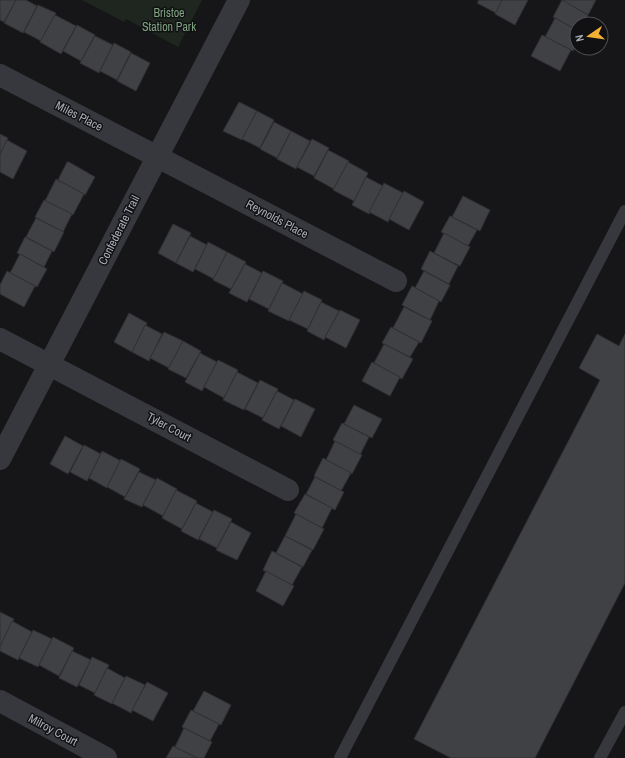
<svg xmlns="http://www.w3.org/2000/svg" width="625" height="758" font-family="'Archivo Narrow',sans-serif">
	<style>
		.green { fill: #1e261f }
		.building { fill: #404145; stroke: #303034 }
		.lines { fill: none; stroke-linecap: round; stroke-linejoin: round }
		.service { stroke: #37383d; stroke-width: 12 }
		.minor { stroke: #37383d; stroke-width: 22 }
		.labels { text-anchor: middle; stroke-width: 3; stroke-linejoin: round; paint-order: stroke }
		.park-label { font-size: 12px; fill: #7fa381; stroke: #111113 }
		.street-label { font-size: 12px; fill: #a8adb8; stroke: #111113 }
	</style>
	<rect width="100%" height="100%" fill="#161618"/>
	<path class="green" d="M82,0H202L178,47L126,19L124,22Z"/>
	<g class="building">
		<path d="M0,0H16L4,22L0,20Z"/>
		<path d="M16,0H26L37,6L23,33L4,23Z"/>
		<path d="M479,0H502L496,13L477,3Z"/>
		<path d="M502,0H528L515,25L495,14Z"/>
		<path d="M561,0H596L588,15Z"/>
		<path d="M562,0L588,15L584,24H577V30L553,17Z"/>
		<path d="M38,5L56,13L41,41L24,32Z"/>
		<path d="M55,15L76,26L61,54L40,42Z"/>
		<path d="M555,18L577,30V44L573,51L545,37Z"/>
		<path d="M77,25L95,35L81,61L63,51Z"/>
		<path d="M542,35L571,50L560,71L531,56Z"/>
		<path d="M95,36L113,45L99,73L80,63Z"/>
		<path d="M114,43L131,52L117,80L100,71Z"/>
		<path d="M131,53L150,63L136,91L117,81Z"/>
		<path d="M239,102L257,111L242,140L223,131Z"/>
		<path d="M257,111L274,120L260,148L242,139Z"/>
		<path d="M274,122L291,131L277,158L260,149Z"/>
		<path d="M291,131L310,141L296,169L277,159Z"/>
		<path d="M0,134L8,138L0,154Z"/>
		<path d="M312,139L329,148L314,176L297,167Z"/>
		<path d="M7,140L27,151L13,179L0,172V154Z"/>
		<path d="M328,150L349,161L334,189L314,178Z"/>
		<path d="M67,162H69L95,177L85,195L58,180Z"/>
		<path d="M348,162L368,173L354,201L333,190Z"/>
		<path d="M366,177L383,186L369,214L352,205Z"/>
		<path d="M56,179L84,194L73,215L45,201Z"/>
		<path d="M384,183L403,193L388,222L369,212Z"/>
		<path d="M404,191L424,202L409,230L389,219Z"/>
		<path d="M463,196L490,210L480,231L452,217Z"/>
		<path d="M44,200L72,214L63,232L35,217Z"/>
		<path d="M450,216L477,230L468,246L441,232Z"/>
		<path d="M36,218L64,232L54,252L26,237Z"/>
		<path d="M173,224L191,233L176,263L158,253Z"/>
		<path d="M444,233L470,247L460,266L434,253Z"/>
		<path d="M190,236L207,245L193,272L176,263Z"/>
		<path d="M25,237L52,251L44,267L17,253Z"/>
		<path d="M208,242L227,252L214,279L195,269Z"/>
		<path d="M430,251L458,266L449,284L421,269Z"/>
		<path d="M227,252L246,262L231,289L213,280Z"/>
		<path d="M20,254L47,269L37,287L10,273Z"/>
		<path d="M245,264L262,273L247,302L229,293Z"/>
		<path d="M7,271L35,286L24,307L0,294V285Z"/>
		<path d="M263,271L283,281L269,309L249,299Z"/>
		<path d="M424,271L450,285L441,302L415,288Z"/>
		<path d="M282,283L303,294L289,321L268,311Z"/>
		<path d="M412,286L439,301L430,320L402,305Z"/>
		<path d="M304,291L322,300L308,329L289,320Z"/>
		<path d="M321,302L339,311L324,340L307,331Z"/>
		<path d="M404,307L432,321L421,343L393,328Z"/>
		<path d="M340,310L360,320L346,348L325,337Z"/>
		<path d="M129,313L147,323L132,352L114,342Z"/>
		<path d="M145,325L162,334L149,361L132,352Z"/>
		<path d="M391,327L419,342L410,357L382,343Z"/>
		<path d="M164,332L183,341L169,368L150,358Z"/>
		<path d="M597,334L619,346L625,334V583L535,758H451L414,739L600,380L579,368Z"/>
		<path d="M183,341L201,351L186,378L168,369Z"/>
		<path d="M384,344L413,359L402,379L374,363Z"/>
		<path d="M200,353L217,362L202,391L185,382Z"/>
		<path d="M218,360L238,370L224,398L204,387Z"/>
		<path d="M372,362L400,377L390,396L362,381Z"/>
		<path d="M237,372L258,383L244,410L223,400Z"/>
		<path d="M260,380L278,389L263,418L245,409Z"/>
		<path d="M277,391L294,400L279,429L262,420Z"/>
		<path d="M295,399L315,409L301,437L281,426Z"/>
		<path d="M354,405L382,419L372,438L344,424Z"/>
		<path d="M342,423L369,437L360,455L333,440Z"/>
		<path d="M65,436L83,446L68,474L50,464Z"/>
		<path d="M335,441L362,455L352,474L326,460Z"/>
		<path d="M84,445L101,454L87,481L70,472Z"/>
		<path d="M102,451L121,461L107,488L89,478Z"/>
		<path d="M323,458L351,473L341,491L314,476Z"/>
		<path d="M121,459L140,469L125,497L107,487Z"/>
		<path d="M139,472L156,480L142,507L124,499Z"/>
		<path d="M315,477L344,492L335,510L306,494Z"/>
		<path d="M157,478L177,489L163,516L143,505Z"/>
		<path d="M176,490L197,501L182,529L162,518Z"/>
		<path d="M305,494L332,508L322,528L294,513Z"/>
		<path d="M196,503L213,512L198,540L181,531Z"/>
		<path d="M214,510L232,519L217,548L199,539Z"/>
		<path d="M296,514L324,529L313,550L285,536Z"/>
		<path d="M231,522L251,533L237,560L216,550Z"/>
		<path d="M285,536L312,550L303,567L276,553Z"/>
		<path d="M272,551L302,567L292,585L263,570Z"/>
		<path d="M266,571L294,586L283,606L256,591Z"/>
		<path d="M0,612L14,619L0,647Z"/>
		<path d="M12,621L32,632L18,660L0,651V647Z"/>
		<path d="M33,630L52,639L38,667L19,658Z"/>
		<path d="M53,637L74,648L59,676L39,665Z"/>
		<path d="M72,651L91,660L77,687L59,678Z"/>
		<path d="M92,657L109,665L95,693L79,685Z"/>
		<path d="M107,668L125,678L112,704L94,695Z"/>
		<path d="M126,676L145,685L131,713L112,703Z"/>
		<path d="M147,682L168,693L153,721L132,710Z"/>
		<path d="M204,691L231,705L221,725L193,711Z"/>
		<path d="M191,710L219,724L210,741L182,727Z"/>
		<path d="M184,728L212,742L204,758H197L175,747Z"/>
		<path d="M173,746L197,758H166Z"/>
	</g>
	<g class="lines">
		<g class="service">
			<path d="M340,758L625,211"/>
			<path d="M600,758L625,712"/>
		</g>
		<g class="minor">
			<path d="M0,75L396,281"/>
			<path d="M0,339L288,490"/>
			<path d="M0,459L239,0"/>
			<path d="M0,701L106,758"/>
		</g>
	</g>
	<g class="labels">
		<g class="park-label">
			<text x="169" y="17">Bristoe<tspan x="169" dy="14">Station Park</tspan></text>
		</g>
		<g class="street-label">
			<text transform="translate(79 116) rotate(27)" y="4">Miles Place</text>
			<text transform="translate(277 219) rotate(28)" y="4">Reynolds Place</text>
			<text transform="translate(119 230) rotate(-63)" y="4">Confederate Trail</text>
			<text transform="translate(169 427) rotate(28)" y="4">Tyler Court</text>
			<text transform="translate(53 730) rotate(28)" y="4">Milroy Court</text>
		</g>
	</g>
	<g transform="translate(589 36) rotate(257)"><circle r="19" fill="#111113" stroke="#4d4f55"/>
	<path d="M0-3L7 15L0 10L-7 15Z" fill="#f2b134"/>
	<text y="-6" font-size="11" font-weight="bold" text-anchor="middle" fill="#a8adb8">N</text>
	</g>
</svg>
